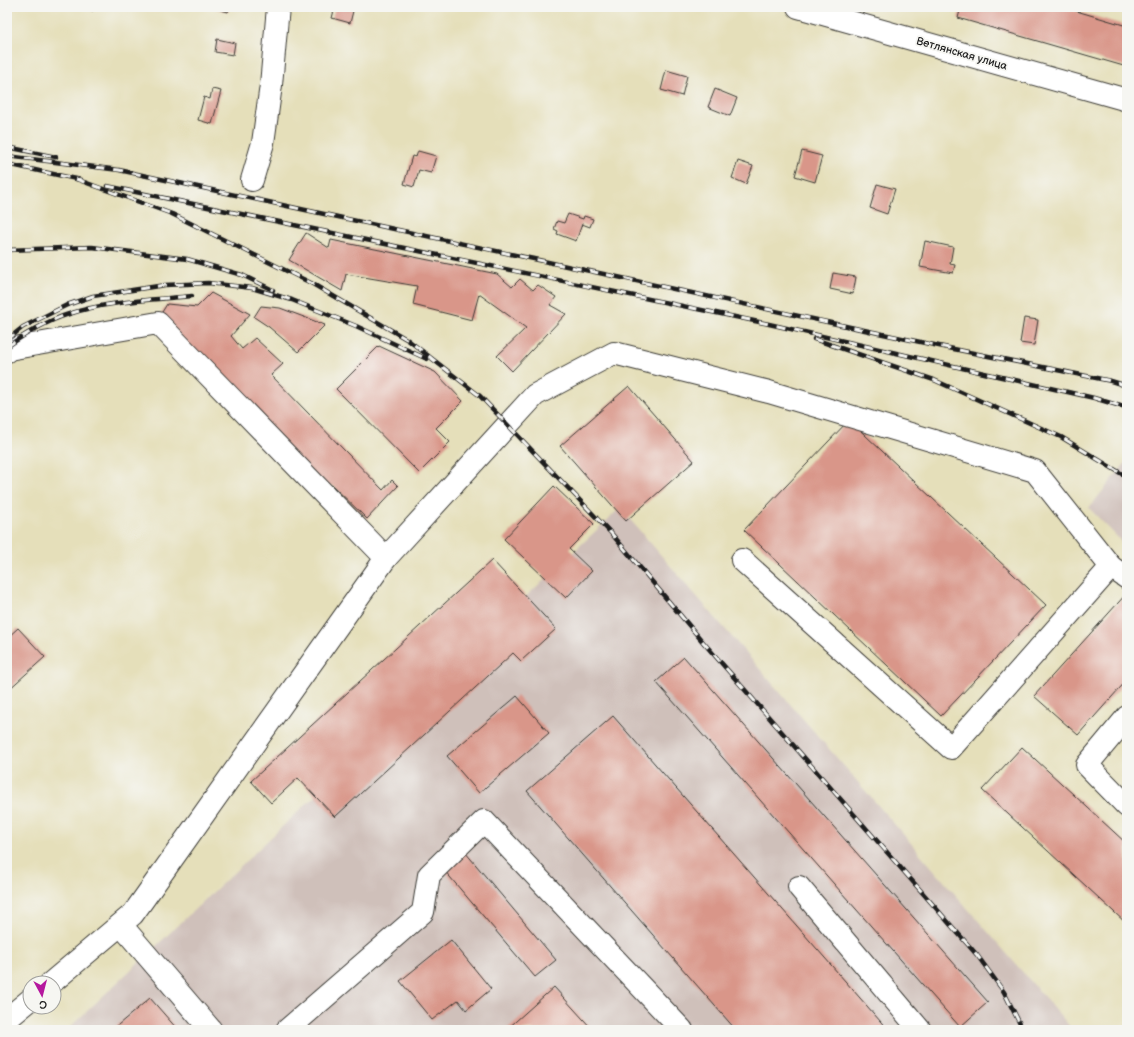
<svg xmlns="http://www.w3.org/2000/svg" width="1134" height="1037" font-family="'Balsamiq Sans',sans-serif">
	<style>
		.industrial { fill: #cfc0ba }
		.building { fill: #d99689 }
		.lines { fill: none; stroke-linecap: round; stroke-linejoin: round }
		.minor-casing { stroke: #3a3934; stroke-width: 24 }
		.minor { stroke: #fff; stroke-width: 22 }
		.rail-casing { stroke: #1c1c1c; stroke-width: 4.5 }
		.rail { stroke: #f6f6f2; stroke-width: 3; stroke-dasharray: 9; stroke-linecap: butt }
		.labels { text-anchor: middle; stroke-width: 3.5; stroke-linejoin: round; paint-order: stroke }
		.street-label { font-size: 11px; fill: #1c1c1c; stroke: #f6f6f2 }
	</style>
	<rect width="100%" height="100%" fill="#f6f6f2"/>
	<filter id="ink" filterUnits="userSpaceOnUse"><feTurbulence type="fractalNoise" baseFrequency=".025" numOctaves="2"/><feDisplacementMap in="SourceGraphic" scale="8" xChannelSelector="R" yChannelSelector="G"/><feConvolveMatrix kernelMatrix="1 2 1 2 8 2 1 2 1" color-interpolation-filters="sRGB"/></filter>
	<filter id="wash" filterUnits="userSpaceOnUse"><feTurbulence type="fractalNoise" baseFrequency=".012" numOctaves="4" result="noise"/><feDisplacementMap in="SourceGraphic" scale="16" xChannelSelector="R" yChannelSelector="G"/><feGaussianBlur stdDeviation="0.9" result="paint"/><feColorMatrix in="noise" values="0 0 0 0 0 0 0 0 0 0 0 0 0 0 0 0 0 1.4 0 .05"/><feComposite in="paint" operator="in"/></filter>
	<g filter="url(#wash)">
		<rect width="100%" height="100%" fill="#e5dfba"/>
		<g class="industrial">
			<path d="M1127,461V547L1089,508Z"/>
			<path d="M620,508L1073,1030H67Z"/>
		</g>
		<g id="blocks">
			<g class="building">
				<path d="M79,7H94L93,11Z"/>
				<path d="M211,7H230L228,12Z"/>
				<path d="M335,7H354L350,23L332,18Z"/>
				<path d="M961,7H1063L1127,26V67L958,18Z"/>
				<path d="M217,39L235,43L233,55L215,52Z"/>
				<path d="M666,70L687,76L682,96L661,90Z"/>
				<path d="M212,89L221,91L212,124L198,120L204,97L210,99Z"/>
				<path d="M715,89L737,98L730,116L708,107Z"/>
				<path d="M418,151L436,156L431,173L419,170L414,187L404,184L412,156L416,157Z"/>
				<path d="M802,151L822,156L815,182L795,176Z"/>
				<path d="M738,161L753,166L746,184L732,178Z"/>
				<path d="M877,184L895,189L887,214L870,208Z"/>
				<path d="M568,214L583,219L584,216L593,219L590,227L582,224L576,241L557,234L558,231L554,229L557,221L564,223Z"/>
				<path d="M306,233L329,248L331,240L497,274L512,287L520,279L533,290L538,285L556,297L550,305L566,314L512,371L497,356L526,328L479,294L472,320L413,305L417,286L346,274L342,291L289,260Z"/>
				<path d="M925,241L953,247L950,264L955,265L953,273L920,267Z"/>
				<path d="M833,273L856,277L853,294L830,289Z"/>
				<path d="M211,293L250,314L231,336L242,349L255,338L283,364L271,375L383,490L392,480L398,486L367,519L332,485L327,489L159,317L167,304L197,307Z"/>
				<path d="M261,306L280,308L325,325L298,352L269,327L254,317Z"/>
				<path d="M1024,318L1038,320L1034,345L1020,343Z"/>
				<path d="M379,346L435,372L463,401L436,428L450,442L419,473L336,389Z"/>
				<path d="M629,386L694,461L626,521L560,446Z"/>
				<path d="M849,420L1046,605L941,716L744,530Z"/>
				<path d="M554,486L594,524L569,549L592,571L566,598L504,539Z"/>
				<path d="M492,560L556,629L521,661L513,653L335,817L298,778L271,803L251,781Z"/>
				<path d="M1127,593V680L1078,735L1034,696Z"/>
				<path d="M18,628L45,657L7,691V638Z"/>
				<path d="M684,657L988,1002L960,1027L656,682Z"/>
				<path d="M517,696L549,733L479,793L447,756Z"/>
				<path d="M613,716L888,1030H736L527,791Z"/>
				<path d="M1022,747L1127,844V924L982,790Z"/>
				<path d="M465,852L556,960L535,977L444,870Z"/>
				<path d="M451,940L491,989L466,1010L458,1000L432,1020L400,981Z"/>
				<path d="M554,987L593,1030H506Z"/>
				<path d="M150,998L178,1030H112Z"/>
			</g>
		</g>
	</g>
	<g filter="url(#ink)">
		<use href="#blocks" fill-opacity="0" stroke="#3a3934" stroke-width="1"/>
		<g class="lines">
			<defs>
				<g id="minor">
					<path d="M798,7L1127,100"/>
					<path d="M252,180L263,143L271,85L278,7"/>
					<path d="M7,351L9,349L158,323L386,558L133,914L51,983"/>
					<path d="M386,558L535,395L614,353L769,392L1035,471L1111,567L951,748L742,560"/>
					<path d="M1111,567L1127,578"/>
					<path d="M1127,717L1087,765L1127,806"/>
					<path d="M799,887L920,1030"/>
					<path d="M121,925L211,1030"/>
					<path d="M7,1019L30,1000"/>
					<path d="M287,1030L423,912L429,875L484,821L682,1030"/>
				</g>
			</defs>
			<use href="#minor" class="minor-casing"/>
			<use href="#minor" class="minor"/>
			<defs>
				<g id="rail">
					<path d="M7,147L56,157"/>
					<path d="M7,156L119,170L939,346L1111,381L1127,386"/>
					<path d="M7,164L81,180"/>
					<path d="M76,179L172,214L311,283L408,340L480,396L611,533L703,642L977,955L1004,992L1023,1030"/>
					<path d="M107,186L769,324L1094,398L1127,408"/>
					<path d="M7,250L92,247L187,259L242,275L273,290"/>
					<path d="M814,339L934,380L1061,437L1127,477"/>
					<path d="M7,340L23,327L67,305L93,296L165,285L208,283L252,288L292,300L356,326L427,359"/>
					<path d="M7,347C23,335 49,320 69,314C108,301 151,300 192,296"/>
				</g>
			</defs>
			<use href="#rail" class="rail-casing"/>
			<use href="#rail" class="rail"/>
		</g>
	</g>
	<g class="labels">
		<g class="street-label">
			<text transform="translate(962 53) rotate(16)" y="4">Ветлянская улица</text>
		</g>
	</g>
	<rect width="1134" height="1037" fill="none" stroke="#f6f6f2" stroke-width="24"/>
	<g transform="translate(42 995) rotate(173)"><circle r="19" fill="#f6f6f2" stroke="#9f9f9c"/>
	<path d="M0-3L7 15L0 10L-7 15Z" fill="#b5179e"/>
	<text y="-6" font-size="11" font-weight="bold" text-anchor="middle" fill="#1c1c1c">С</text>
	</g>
</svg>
